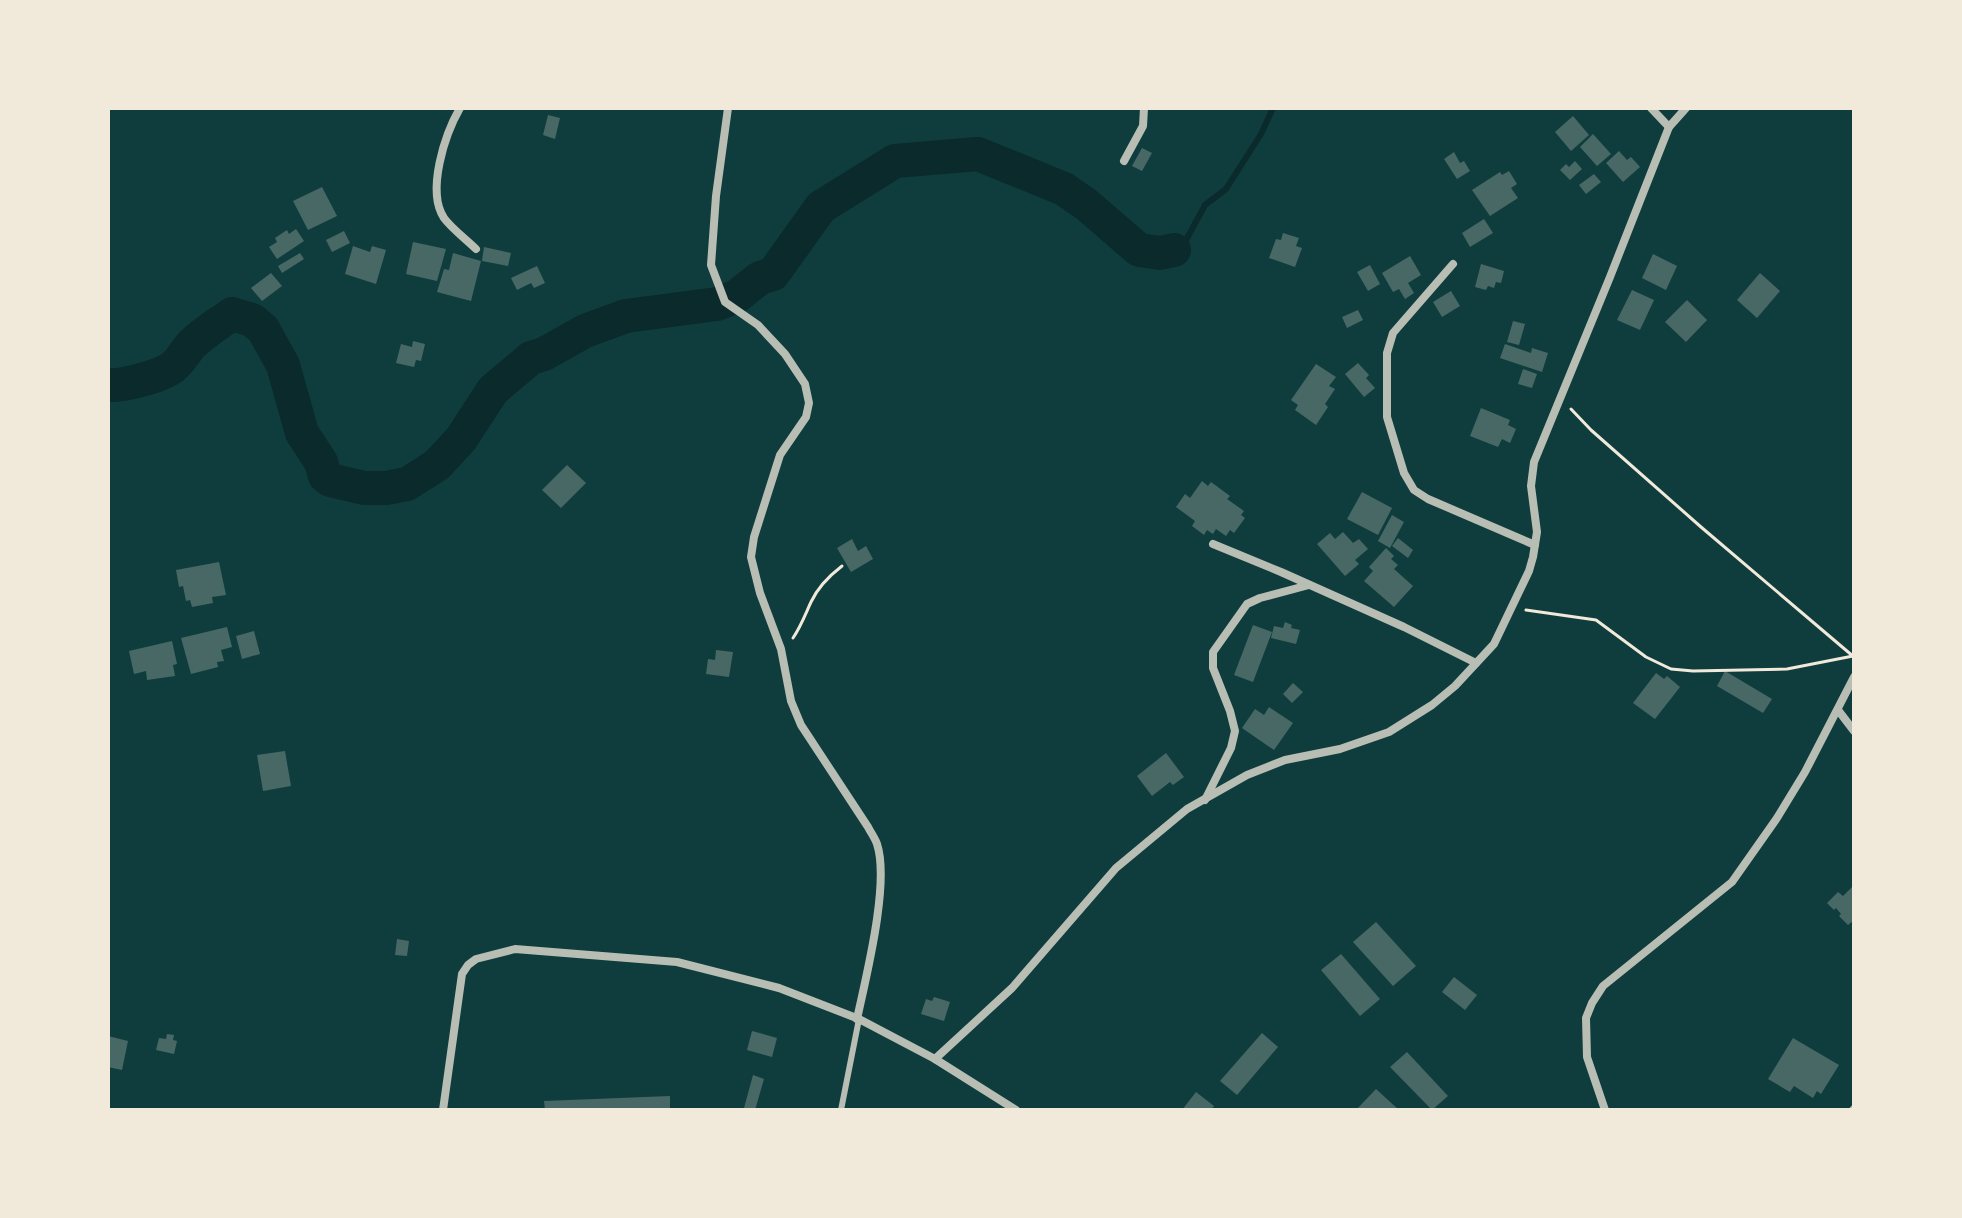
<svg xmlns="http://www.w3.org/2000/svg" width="1962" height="1218" font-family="'Roboto Condensed',sans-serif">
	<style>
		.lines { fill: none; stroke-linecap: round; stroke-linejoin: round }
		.stream { stroke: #0a2a2b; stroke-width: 6 }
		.river { stroke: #0a2a2b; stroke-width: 34 }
		.building { fill: #486865 }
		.path { stroke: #f1e9da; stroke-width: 3 }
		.service { stroke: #b8beb3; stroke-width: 6 }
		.minor { stroke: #b8beb3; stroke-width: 8 }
	</style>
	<rect width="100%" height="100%" fill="#0f3d3e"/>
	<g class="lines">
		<path class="stream" d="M1174,250L1185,242L1205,205L1226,189L1261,134L1273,108"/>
		<path class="river" d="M108,385C123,386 157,377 170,369C179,364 184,353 191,345C203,333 218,324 232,314L252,320L263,329L283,365L302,433L321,462L325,476L330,480L364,488H386L407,484L437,465L461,439L493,390L531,358L544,354L585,331L626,316L717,304L737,296L760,278L773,274L821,207L895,161L978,154L1064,189L1087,205L1139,250L1160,253L1174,250"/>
	</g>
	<g class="building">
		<path d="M548,115L560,118L555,139L543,135Z"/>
		<path d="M1573,116L1589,135L1571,151L1555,132Z"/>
		<path d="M1593,134L1611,154L1597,166L1580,147Z"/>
		<path d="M1142,148L1152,153L1142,171L1132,166Z"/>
		<path d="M1619,151L1627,160L1631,157L1640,167L1623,182L1606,163Z"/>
		<path d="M1454,152L1460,163L1464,161L1470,171L1457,179L1444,159Z"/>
		<path d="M1575,161L1582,169L1570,180L1560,170L1566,164L1569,167Z"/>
		<path d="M1509,171L1517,184L1511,188L1518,198L1490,216L1472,190L1500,172L1502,175Z"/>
		<path d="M1594,174L1601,182L1586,194L1579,185Z"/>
		<path d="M322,187L337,216L308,230L293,201Z"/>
		<path d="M1484,219L1493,233L1470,247L1462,233Z"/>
		<path d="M296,229L304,241L277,259L269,247L277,242L275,238L287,230L289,234Z"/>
		<path d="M344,231L350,243L332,252L326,240Z"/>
		<path d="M1283,233L1299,238L1296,246L1302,248L1295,267L1269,258L1276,239L1281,240Z"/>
		<path d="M413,242L446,249L437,281L406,274Z"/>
		<path d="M353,246L370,252L372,246L386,250L376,284L345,274Z"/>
		<path d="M484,247L511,253L508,266L482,261Z"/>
		<path d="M300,253L304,259L282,273L278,266Z"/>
		<path d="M453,253L481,261L471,301L437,292L444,269L449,270Z"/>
		<path d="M1653,254L1677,266L1666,290L1642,278Z"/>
		<path d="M1410,256L1421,275L1408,283L1414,293L1405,299L1399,289L1393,292L1382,273Z"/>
		<path d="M1481,264L1504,271L1501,283L1496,282L1494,288L1488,286L1486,290L1475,287Z"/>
		<path d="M1370,265L1380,284L1368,291L1357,272Z"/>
		<path d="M537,266L545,283L534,288L531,283L517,290L511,278Z"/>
		<path d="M271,273L282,286L262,301L251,288Z"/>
		<path d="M1760,273L1780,291L1757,318L1737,300Z"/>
		<path d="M1632,290L1654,300L1640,330L1617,320Z"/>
		<path d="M1451,291L1460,306L1442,317L1433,302Z"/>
		<path d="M1687,300L1707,320L1686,342L1665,322Z"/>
		<path d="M1358,310L1363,320L1347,328L1342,317Z"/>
		<path d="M1513,321L1525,324L1519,345L1507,342Z"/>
		<path d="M413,341L425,344L421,361L416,360L414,367L396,363L401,344L412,347Z"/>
		<path d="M1505,344L1531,353L1532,348L1548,353L1542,372L1500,358Z"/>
		<path d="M1358,363L1369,375L1366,378L1375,388L1364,397L1345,374Z"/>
		<path d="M1316,364L1336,377L1329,386L1335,389L1325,404L1328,407L1316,425L1295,410L1298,405L1291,400Z"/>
		<path d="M1523,369L1537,374L1532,388L1518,384Z"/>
		<path d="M1481,408L1510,420L1508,425L1516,429L1510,443L1502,439L1498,447L1470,436Z"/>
		<path d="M567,465L586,483L561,508L542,490Z"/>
		<path d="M1202,481L1208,486L1211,482L1230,496L1227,499L1244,511L1241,515L1245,518L1234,533L1230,530L1226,536L1216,529L1213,534L1207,530L1204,535L1192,526L1195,521L1176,507L1185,494L1190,498Z"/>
		<path d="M1362,492L1392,508L1378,535L1347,519Z"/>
		<path d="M1392,515L1404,522L1390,548L1378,541Z"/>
		<path d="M1343,532L1353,543L1359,539L1368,549L1355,560L1359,564L1345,576L1317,544L1330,533L1335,539Z"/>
		<path d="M1398,538L1413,550L1408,558L1392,546Z"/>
		<path d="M852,539L858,551L866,546L873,559L851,572L837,548Z"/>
		<path d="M1386,548L1394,556L1391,559L1398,565L1394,569L1413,586L1394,607L1364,581L1373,571L1369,567Z"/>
		<path d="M219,562L226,595L212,597L213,603L192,607L190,600L186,601L183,586L179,587L176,570Z"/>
		<path d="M1285,622L1292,625L1291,628L1300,630L1296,644L1271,638L1274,626L1283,628Z"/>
		<path d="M1253,625L1272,632L1253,682L1234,675Z"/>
		<path d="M227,627L232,647L221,650L224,661L217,662L218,667L191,674L181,638Z"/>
		<path d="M254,631L260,654L242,659L236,636Z"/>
		<path d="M172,641L177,664L173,665L175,676L147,680L146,671L134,674L129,651Z"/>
		<path d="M716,650L733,652L729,677L706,674L708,659L715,660Z"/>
		<path d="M1725,671L1772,699L1763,713L1717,686Z"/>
		<path d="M1656,673L1664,679L1667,676L1680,687L1655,719L1633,703Z"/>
		<path d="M1293,683L1303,692L1292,703L1283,694Z"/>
		<path d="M1269,707L1293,723L1274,750L1242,728L1255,709L1264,715Z"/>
		<path d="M285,751L291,786L263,791L257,755Z"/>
		<path d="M1166,753L1184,777L1173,785L1170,782L1152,796L1137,776Z"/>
		<path d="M1852,887L1854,889V920L1848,925L1839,916L1841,914L1836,908L1834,910L1827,903L1838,892L1843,896Z"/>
		<path d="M1376,922L1416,966L1393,986L1353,942Z"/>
		<path d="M397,939L409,941L407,956L395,955Z"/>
		<path d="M1341,954L1380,999L1360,1016L1321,970Z"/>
		<path d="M1454,977L1477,995L1465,1010L1442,992Z"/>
		<path d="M934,997L950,1002L944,1021L921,1014L926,999L932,1001Z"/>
		<path d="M752,1031L777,1038L772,1057L747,1050Z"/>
		<path d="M1262,1033L1278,1047L1237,1095L1220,1081Z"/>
		<path d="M167,1034L174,1035L173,1040L177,1041L174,1054L156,1050L159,1038L166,1039Z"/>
		<path d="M108,1036L128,1041L122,1070L108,1067Z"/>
		<path d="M1793,1038L1839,1065L1821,1094L1817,1091L1813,1098L1794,1086L1790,1092L1768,1079Z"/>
		<path d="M1407,1052L1448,1096L1432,1110L1390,1067Z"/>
		<path d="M753,1075L764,1079L755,1110H750L744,1108Z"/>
		<path d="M1376,1089L1399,1110H1356Z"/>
		<path d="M1196,1092L1214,1106L1211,1110H1182Z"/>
		<path d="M670,1096V1110H545L544,1101Z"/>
	</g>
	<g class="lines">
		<g class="path">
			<path d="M1571,409L1591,430L1701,527L1854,657"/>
			<path d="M1526,610L1596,620L1646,657L1671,669L1693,671L1787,669L1853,656"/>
			<path d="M793,638C801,626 805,615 811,602C818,587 829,576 842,566"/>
		</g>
		<path class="service" d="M841,1110L859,1019"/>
		<g class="minor">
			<path d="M460,108C445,134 426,191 444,218C452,229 466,239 476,249"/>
			<path d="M728,108L716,196L711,265L725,302L758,325L785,354L805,384L809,403L806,417L780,455L754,537L751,557L760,593L781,649L791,701L801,725L868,827C871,833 875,838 877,844C890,883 866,977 857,1019"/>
			<path d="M1651,108L1669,127"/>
			<path d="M1124,161L1143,126L1144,108"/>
			<path d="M1453,264L1393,333L1387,353V417L1404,473L1414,490L1428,499L1535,545"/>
			<path d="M1213,544L1281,572L1404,627L1476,663"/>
			<path d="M1838,710L1854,731"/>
			<path d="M1205,800L1231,748L1235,731L1230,711L1213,668V652L1247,604L1260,598L1309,585"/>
			<path d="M935,1059L1012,988L1116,868L1187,809L1247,775L1285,760L1340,749L1389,732L1432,705L1455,686L1494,644L1529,571L1533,557L1537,532L1531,486L1534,462L1610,277L1669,127L1686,108"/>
			<path d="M443,1110L462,974L468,965L476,959L515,949L677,962L779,988L859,1019L935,1059L1016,1110"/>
			<path d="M1605,1110L1587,1057L1586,1018L1592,1003L1603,986L1732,882L1777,818L1805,772L1854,677"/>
			<path d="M1853,1110L1854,1109"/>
		</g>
	</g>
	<rect width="1962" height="1218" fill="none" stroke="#f1e9da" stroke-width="220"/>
</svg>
